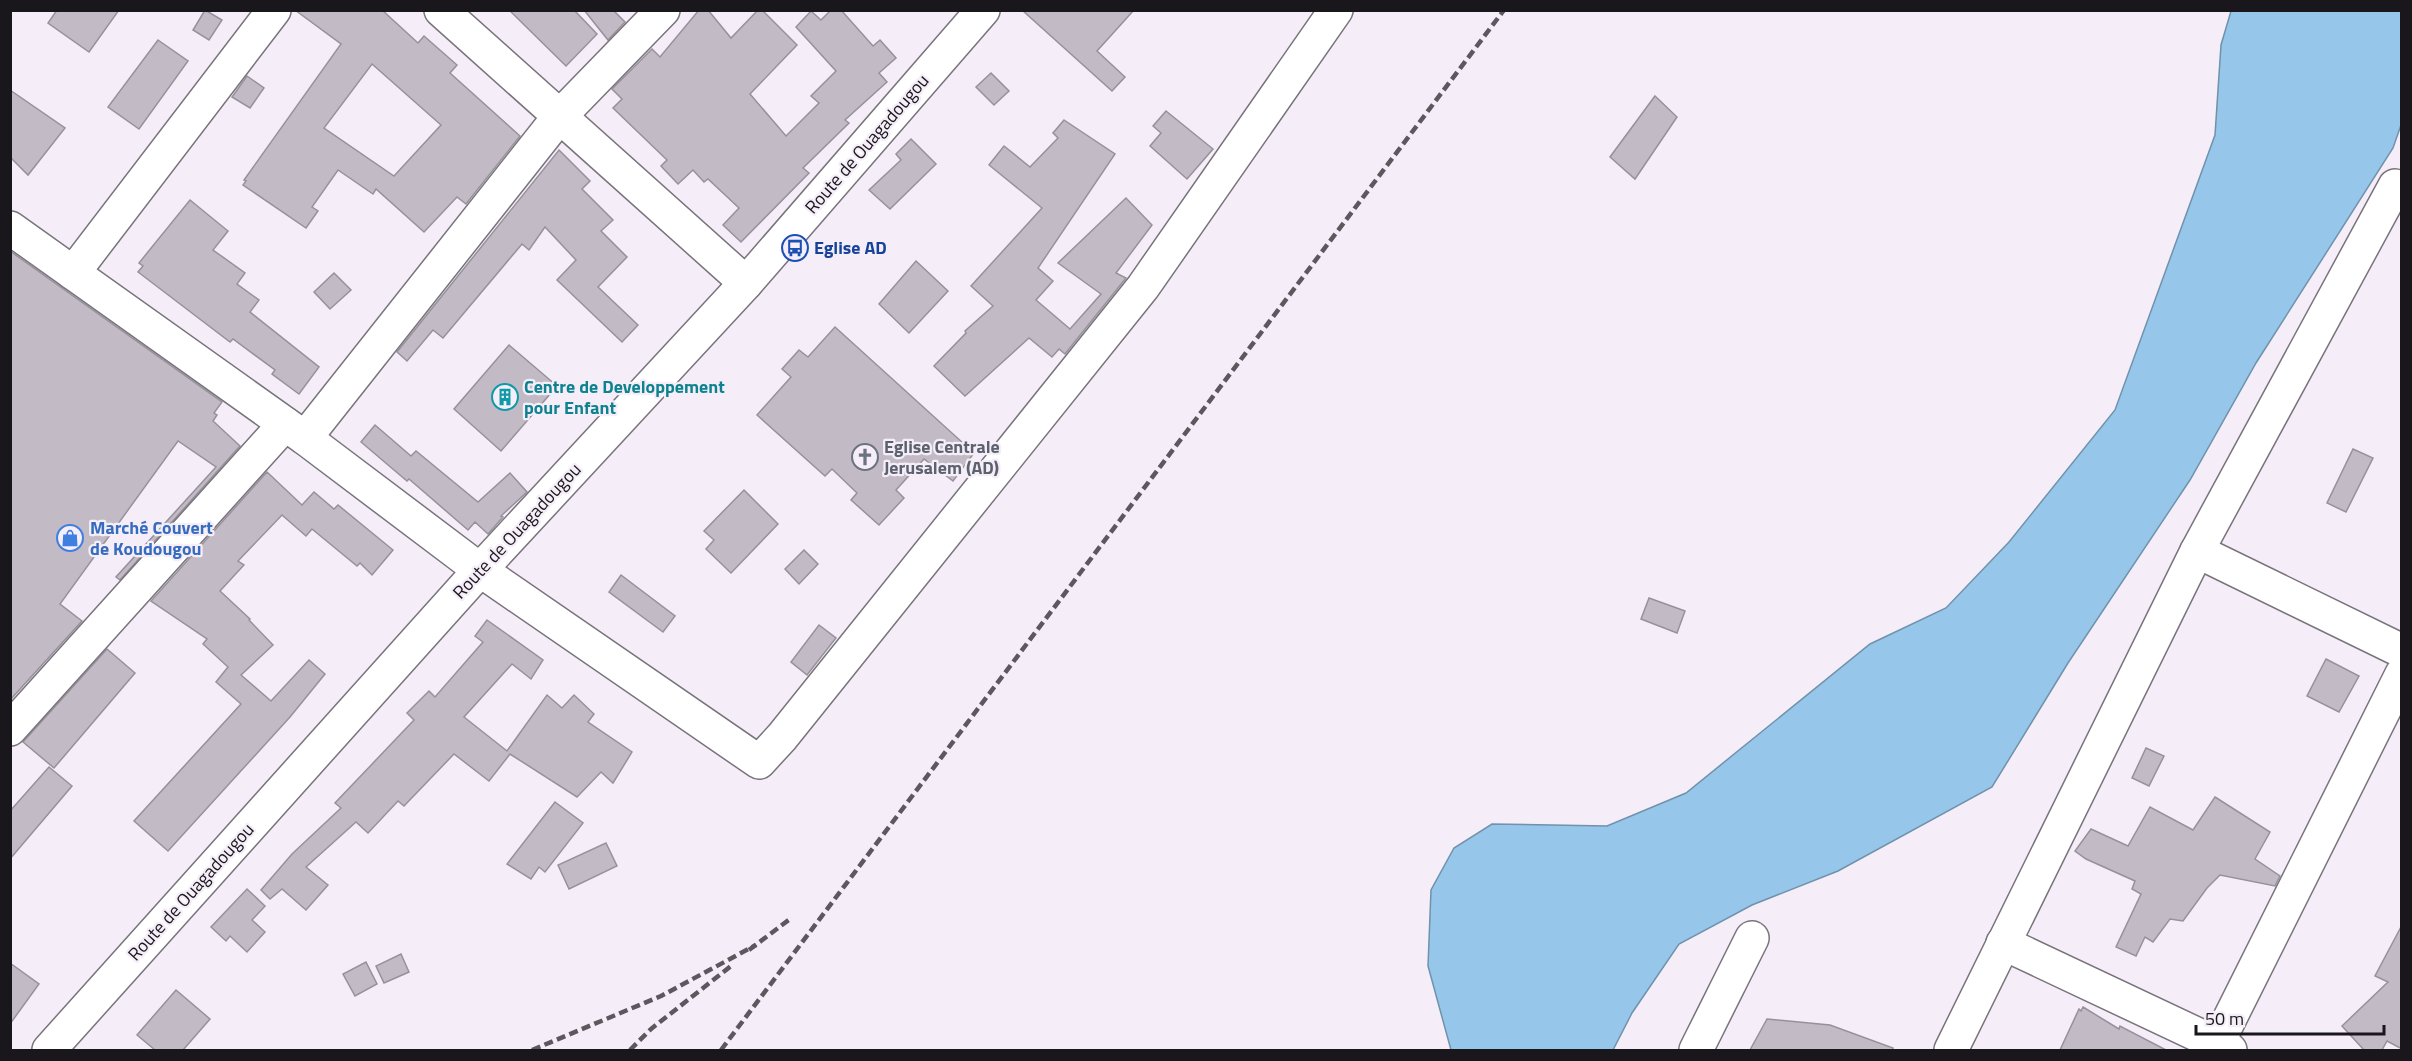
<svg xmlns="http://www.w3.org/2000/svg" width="2412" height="1061" font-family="'Titillium Web',sans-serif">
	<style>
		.water { fill: #96c6e9; stroke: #7092ab; stroke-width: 1.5 }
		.building { fill: #c2bbc6; stroke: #97919b; stroke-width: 1.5; fill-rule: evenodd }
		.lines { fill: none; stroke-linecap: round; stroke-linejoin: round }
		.minor-casing { stroke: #79737c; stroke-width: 36 }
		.minor { stroke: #fff; stroke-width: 33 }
		.rail { stroke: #5c585e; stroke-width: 4.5; stroke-dasharray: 9 4.5; stroke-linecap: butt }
		.labels { text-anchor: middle; stroke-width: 4.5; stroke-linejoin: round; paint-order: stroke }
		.street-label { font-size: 18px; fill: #19171b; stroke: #f5eef9 }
		.transit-label { font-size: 18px; font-weight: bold; fill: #164399; stroke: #f5eef9; text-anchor: start }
		.culture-label { font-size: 18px; font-weight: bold; fill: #0d838f; stroke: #f5eef9; text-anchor: start }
		.worship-label { font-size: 18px; font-weight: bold; fill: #5b616d; stroke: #f5eef9; text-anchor: start }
		.shop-label { font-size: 18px; font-weight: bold; fill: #366cbe; stroke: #f5eef9; text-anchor: start }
	</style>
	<rect width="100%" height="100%" fill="#f5eef9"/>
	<path class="water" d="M2231,11H2401V125L2393,148L2256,363L2190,480L2068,663L1992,787L1838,871L1752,905L1679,944L1632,1013L1613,1050H1451L1428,966L1431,890L1454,848L1492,824L1607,826L1686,793L1870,644L1946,608L2009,542L2115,410L2215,135L2221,45Z"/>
	<g class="building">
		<path d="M57,10H119L89,52L48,23Z"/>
		<path d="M205,10L222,20L209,40L193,30Z"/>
		<path d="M295,10H382L418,43L424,36L457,65L450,73L520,136L466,204L457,197L424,232L376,189L373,194L338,170L312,207L318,211L306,228L243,185L246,181L244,180L341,44ZM372,64L441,125L394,176L324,128Z"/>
		<path d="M509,10H574L597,34L566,66Z"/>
		<path d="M584,10H613L625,22L608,40Z"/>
		<path d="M699,10H708L731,38L758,10H762L797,45L750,94L786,136L819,103L811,96L836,71L796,27L811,11L821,20L831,10H841L873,46L880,40L896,58L879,73L887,82L845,120L849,123L803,168L809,173L741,242L723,225L739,208L708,179L704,182L693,170L678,184L661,166L667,160L613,108L622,99L612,89L652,49L660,57Z"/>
		<path d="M1022,10H1134L1097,51L1125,77L1112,91Z"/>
		<path d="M158,40L188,61L139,129L108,107Z"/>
		<path d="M991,73L1009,91L994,105L976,87Z"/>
		<path d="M247,76L264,88L250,108L232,97Z"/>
		<path d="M10,90L65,128L28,175L10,157Z"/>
		<path d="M1655,96L1677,117L1635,179L1610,157Z"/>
		<path d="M1166,111L1213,149L1187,179L1150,146L1161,133L1153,126Z"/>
		<path d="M1064,120L1115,154L1038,268L1053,281L1036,300L1070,329L1101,294L1058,263L1126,198L1152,225L1116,273L1126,278L1065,354L1059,349L1052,357L1029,338L965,396L934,366L966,333L965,331L993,306L971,286L1042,208L989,165L1004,146L1030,167L1058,138L1053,133Z"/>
		<path d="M911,139L936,164L890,209L869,190L901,160L896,154Z"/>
		<path d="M559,150L590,181L582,189L613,220L601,231L627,257L598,287L638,325L622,342L557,280L576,260L545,227L529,250L522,244L443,338L433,330L407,361L397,352Z"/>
		<path d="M190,200L228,231L213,250L245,273L237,284L259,300L250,312L319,367L299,394L272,374L275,370L233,339L230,342L138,272L143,266L139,263Z"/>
		<path d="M10,251L222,402L214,413L217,415L213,421L240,446L120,580L116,577L216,467L178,441L60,604L82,621L10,700Z"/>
		<path d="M916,261L948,291L909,333L879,304Z"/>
		<path d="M334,273L351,290L330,309L314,292Z"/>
		<path d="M835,327L974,453L953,481L924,459L896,490L904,498L879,525L851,500L857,493L832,469L825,476L757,415L791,377L782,369L799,350L808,357Z"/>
		<path d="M509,345L557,386L501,451L454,409Z"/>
		<path d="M375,425L411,456L416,451L478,502L510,473L527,492L501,516L503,517L488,534L475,522L468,530L409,479L407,481L361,442Z"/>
		<path d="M2353,449L2373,458L2346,512L2327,503Z"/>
		<path d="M267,472L302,505L314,492L334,509L338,505L393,550L372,575L360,563L357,566L312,529L306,536L282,515L238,561L244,565L220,591L250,619L249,620L273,645L241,675L271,701L309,660L325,674L290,717L168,851L134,821L241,704L216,682L228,667L203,644L207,639L151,601Z"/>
		<path d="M744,490L778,524L731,573L706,549L714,540L704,531Z"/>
		<path d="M804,550L818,564L799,584L785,569Z"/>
		<path d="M621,575L675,616L663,632L609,592Z"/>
		<path d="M1649,598L1685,611L1677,633L1641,619Z"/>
		<path d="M487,620L543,660L531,679L512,664L464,717L507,751L547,695L562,708L574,695L594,714L588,722L632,752L613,783L601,772L577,797L510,754L489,781L454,754L404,806L398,801L368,833L356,822L306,867L328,885L306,910L282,889L270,899L261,890L292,854L341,808L335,803L414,720L407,713L429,691L435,697L483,642L475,636Z"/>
		<path d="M819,625L836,638L807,675L791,662Z"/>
		<path d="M107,649L135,673L54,768L23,742Z"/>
		<path d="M2326,659L2359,676L2339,712L2307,696Z"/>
		<path d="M2146,748L2164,756L2149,786L2132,778Z"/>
		<path d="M49,767L72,786L10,859V811Z"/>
		<path d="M2215,797L2270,832L2255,859L2280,876L2275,886L2220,875L2207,888L2183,921L2170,919L2153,942L2145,937L2136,956L2116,947L2141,894L2132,889L2135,881L2086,859L2075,851L2091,829L2128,846L2150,807L2193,830Z"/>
		<path d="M555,802L583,823L545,872L539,867L531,879L507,864Z"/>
		<path d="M606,843L617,866L569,889L558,865Z"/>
		<path d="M247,889L265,906L252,920L265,932L247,952L230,936L226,941L211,927Z"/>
		<path d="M2402,925V1049L2387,1041L2382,1050H2364L2342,1026L2388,982L2375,976Z"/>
		<path d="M401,954L409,972L384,983L376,966Z"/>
		<path d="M366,962L377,984L355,996L343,974Z"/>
		<path d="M10,963L39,984L10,1024Z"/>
		<path d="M176,990L210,1019L183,1050H155L137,1035Z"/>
		<path d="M2083,1007L2119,1029L2120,1026L2166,1050H2060L2079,1009L2081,1011Z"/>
		<path d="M1767,1019L1830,1025L1893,1048V1050H1750Z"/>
	</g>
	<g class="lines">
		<defs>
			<g id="minor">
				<path d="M441,10L746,283"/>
				<path d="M10,228L305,438L480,570L759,762L782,737L1143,287L1336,10"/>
				<path d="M73,273L274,10"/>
				<path d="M305,438L559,117L663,10"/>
				<path d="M2197,551L2402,651"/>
				<path d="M10,729L285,424"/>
				<path d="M2003,943L2230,1050"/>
				<path d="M49,1050L480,570L746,283L983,10"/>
				<path d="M1696,1050L1752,938"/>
				<path d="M1951,1050L2197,551L2395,186L2402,189"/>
				<path d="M2214,1050L2402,674"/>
			</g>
		</defs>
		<use href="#minor" class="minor-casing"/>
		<use href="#minor" class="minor"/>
		<g class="rail">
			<path d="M749,950L790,919"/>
			<path d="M532,1050L661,996L756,945"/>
			<path d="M630,1050L651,1029L731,966"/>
			<path d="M721,1050L1504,10"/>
		</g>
	</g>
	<defs>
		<symbol id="bus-ring" viewBox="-11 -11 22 22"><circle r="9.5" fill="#f5eef9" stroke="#1a4fb4" stroke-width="1.5"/><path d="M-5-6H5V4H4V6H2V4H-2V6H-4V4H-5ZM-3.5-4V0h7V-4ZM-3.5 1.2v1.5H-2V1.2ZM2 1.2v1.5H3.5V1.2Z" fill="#1a4fb4"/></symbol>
		<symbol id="building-ring" viewBox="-11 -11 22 22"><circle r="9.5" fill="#f5eef9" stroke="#0f9aa8" stroke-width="1.5"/><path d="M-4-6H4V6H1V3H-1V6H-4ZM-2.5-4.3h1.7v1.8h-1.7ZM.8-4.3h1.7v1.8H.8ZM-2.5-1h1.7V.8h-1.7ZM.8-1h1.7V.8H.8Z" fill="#0f9aa8"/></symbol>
		<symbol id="church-ring" viewBox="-11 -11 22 22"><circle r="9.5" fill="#f5eef9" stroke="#6b7280" stroke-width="1.5"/><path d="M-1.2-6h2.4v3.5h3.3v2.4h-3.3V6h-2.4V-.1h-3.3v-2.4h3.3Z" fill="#6b7280"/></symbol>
		<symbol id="shop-ring" viewBox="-11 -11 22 22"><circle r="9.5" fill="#f5eef9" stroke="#3f7fe0" stroke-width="1.5"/><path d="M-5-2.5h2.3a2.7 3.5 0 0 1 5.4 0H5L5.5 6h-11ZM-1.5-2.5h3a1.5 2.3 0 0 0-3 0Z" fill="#3f7fe0"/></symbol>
	</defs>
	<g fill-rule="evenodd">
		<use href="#bus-ring" x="780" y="233" width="30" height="30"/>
		<use href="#building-ring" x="490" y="382" width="30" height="30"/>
		<use href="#church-ring" x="850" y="442" width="30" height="30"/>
		<use href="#shop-ring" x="55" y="523" width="30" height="30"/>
	</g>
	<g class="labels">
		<g class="street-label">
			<text transform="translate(867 144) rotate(-49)" y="6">Route de Ouagadougou</text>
			<text transform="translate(517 531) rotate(-47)" y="6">Route de Ouagadougou</text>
			<text transform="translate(191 892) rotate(-48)" y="6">Route de Ouagadougou</text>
		</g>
		<g class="transit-label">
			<text x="814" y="254">Eglise AD</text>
		</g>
		<g class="culture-label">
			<text x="524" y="393">Centre de Developpement<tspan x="524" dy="21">pour Enfant</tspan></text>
		</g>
		<g class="worship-label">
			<text x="884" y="453">Eglise Centrale<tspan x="884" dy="21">Jerusalem (AD)</tspan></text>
		</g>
		<g class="shop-label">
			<text x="90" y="534">Marché Couvert<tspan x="90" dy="21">de Koudougou</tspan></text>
		</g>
	</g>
	<rect width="2412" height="1061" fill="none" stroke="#19171b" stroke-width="24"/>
	<path d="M2196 1025v9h188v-9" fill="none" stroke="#19171b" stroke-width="3"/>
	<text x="2205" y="1025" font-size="18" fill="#19171b" stroke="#f5eef9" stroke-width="4.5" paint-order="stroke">50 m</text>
</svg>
